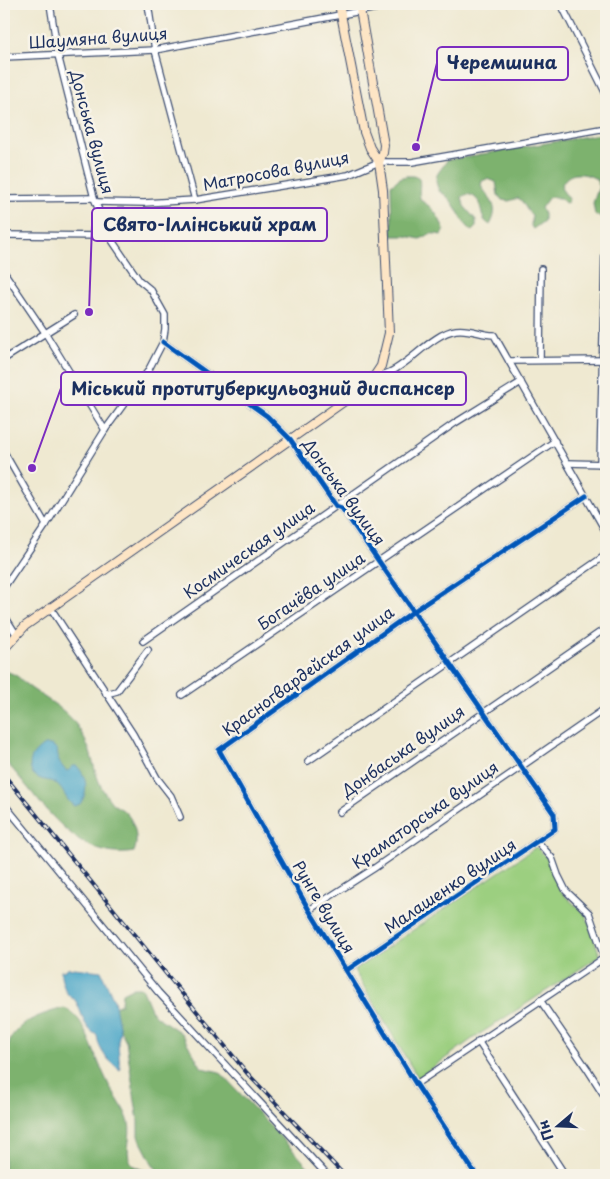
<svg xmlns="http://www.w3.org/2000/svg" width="610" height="1179" font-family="'Playpen Sans',sans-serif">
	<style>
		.green { fill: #9ccf80; stroke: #5c7f6f }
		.forest { fill: #7db26e; stroke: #4c7066 }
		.water { fill: #48a6c7; stroke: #326a92 }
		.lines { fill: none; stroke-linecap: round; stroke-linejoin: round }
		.street-casing { stroke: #3b4b6f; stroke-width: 8 }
		.secondary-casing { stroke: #3b4b6f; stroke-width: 10 }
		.street { stroke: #fff; stroke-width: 5.5 }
		.secondary { stroke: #fde5c5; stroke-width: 8 }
		.rail-casing { stroke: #1b2f5e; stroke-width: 4 }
		.rail { stroke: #f7f3e8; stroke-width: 2; stroke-dasharray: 5.5; stroke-linecap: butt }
		.cycleway-casing { stroke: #f7f3e8; stroke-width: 8 }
		.cycleway { stroke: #0057b8; stroke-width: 5 }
		.labels { text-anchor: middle; stroke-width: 5; stroke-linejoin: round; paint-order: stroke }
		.street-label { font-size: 16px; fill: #1b2f5e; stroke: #f7f3e8 }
		.leader { fill: none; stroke: #7b2cbf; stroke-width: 2 }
		.callout-dot { fill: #7b2cbf; stroke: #f7f3e8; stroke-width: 2 }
		.callout { fill: #f7f3e8; stroke: #7b2cbf; stroke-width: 2 }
		.callout-label { font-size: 18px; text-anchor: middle; font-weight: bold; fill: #1b2f5e }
	</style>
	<rect width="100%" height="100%" fill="#f7f3e8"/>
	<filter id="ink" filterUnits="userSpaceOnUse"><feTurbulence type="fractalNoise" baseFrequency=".02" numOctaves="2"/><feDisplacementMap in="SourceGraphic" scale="10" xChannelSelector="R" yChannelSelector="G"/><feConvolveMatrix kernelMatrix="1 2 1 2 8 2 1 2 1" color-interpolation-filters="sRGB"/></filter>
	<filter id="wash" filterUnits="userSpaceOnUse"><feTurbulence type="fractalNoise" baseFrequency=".0096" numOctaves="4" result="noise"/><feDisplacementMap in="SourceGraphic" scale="20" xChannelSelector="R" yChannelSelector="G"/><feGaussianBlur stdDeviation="1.12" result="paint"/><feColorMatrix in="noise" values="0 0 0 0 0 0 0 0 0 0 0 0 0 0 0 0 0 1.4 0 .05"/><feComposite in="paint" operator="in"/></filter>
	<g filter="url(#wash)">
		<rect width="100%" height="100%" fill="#efe9d1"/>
		<path class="green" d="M536,847L548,859L563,894L586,915L600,956L475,1037L418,1078L354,970Z"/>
		<g class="forest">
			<path d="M606,133V215L602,217L595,215L593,203L599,186L596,179C583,171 565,171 561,188L569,199L568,202L565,203L560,198L549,197L541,208L544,214V221L533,229L531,226L532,215C525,210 524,201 518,198L509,201L502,200L498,195L496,182L487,179L482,181L481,186C491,201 500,207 490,225C488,223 485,222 484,219C479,211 483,202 473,196C468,194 466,194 462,197L464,206L476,220V227L472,231C457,218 457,200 439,191C432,174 439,174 447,160Z"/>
			<path d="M406,176H413L419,178C421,185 418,192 420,198C422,202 425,203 429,206C436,212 441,221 444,230L441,235C429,232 430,235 420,239L406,236H392L391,185L400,178Z"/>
			<path d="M4,671C21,675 19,680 32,689C63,710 76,715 90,752C94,765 97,781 104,792C107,796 110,801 113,804C117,807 123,809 126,813C135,822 139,840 134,852C74,863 39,796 4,760Z"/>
			<path d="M132,988H142L153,1014L181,1033L202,1068L220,1072L316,1175H161L152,1163L138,1136V1121L126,1041L119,1027L115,1007L121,1004L122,993Z"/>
			<path d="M64,1008C71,1011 77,1017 81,1023C91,1041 97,1061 106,1079C113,1095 125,1107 129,1123C132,1135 125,1150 130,1161C134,1170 149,1170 156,1175H4V1054C9,1049 8,1042 12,1036C23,1019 46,1013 64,1008Z"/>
		</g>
		<g class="water">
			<path d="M44,745H51L57,749L59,762L65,770L68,771L73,766H77C87,777 89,791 80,804L74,806C66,801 64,789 55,783C46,778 43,783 32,773C27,760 33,753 44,745Z"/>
			<path d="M69,967L70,969L74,968L101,971L114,1000L120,1031L118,1042L120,1070C107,1059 100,1053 97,1036C95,1033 91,1032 89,1029C82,1021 81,1009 75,1000C72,997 72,999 69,996C64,990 60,977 61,970L64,971Z"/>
		</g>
	</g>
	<g filter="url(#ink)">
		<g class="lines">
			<defs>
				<g id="street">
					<path d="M148,4L155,50L195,200"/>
					<path d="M561,4L606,94"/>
					<path d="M4,57L155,50L398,4"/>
					<path d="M4,199L94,198"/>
					<path d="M97,202L144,203L195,200L348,175L379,162H412L606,128"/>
					<path d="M4,235L109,236"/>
					<path d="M4,272L46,334L105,430"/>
					<path d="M163,342L267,416L290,439L336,506L342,508L554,814L555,829L347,970"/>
					<path d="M4,359L74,315"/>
					<path d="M540,360L541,269"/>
					<path d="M509,361L606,360"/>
					<path d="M375,376C380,375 386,374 390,372C410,363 434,333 456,330C470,328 481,335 494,335L606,532"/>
					<path d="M4,452L46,525"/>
					<path d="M568,463L606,464"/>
					<path d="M600,464L605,250"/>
					<path d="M4,587L46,525L105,430L148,371L163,342L165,329V315L151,290L139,280L109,236L94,198L58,55L50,4"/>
					<path d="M50,607L133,734L157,778L171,796L180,817"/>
					<path d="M4,615L16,634"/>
					<path d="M143,641L455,423L521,382"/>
					<path d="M106,694L117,691L148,650"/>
					<path d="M182,695L555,441"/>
					<path d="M308,761L606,555"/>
					<path d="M4,804L158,992L327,1175"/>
					<path d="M340,812L606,628"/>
					<path d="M537,841L552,858L558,875L566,891L589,913L606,962"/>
					<path d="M309,910L373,869L606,708"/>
					<path d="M540,1000L588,1070L606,1098"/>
					<path d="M478,1041L565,1175"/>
					<path d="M416,1084L604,958"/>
					<path d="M476,1175L416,1084L309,910L219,750L414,611L586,496"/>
				</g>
				<g id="secondary">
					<path d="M359,4L384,145L383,153L379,162"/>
					<path d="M4,649L25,626L369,384L381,366L389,333L383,190L379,162L370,148L364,132L339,4"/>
				</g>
			</defs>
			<use href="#street" class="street-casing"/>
			<use href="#secondary" class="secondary-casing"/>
			<use href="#street" class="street"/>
			<use href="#secondary" class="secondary"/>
			<defs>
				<path id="rail" d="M4,775L247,1073L344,1175"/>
			</defs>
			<use href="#rail" class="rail-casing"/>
			<use href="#rail" class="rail"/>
			<defs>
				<g id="cycleway">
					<path d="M163,342L267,416L290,439L336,506L342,508L554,814L555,829L347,970"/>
					<path d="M476,1175L416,1084L309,910L219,750L414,611L586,496"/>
				</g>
			</defs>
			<use href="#cycleway" class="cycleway-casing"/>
			<use href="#cycleway" class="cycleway"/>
		</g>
	</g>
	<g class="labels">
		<g class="street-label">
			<text transform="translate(98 38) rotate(-4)" y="6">Шаумяна вулиця</text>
			<text transform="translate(92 132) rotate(75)" y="6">Донська вулиця</text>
			<text transform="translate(276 171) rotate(-11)" y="6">Матросова вулиця</text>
			<text transform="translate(344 492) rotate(54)" y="6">Донська вулиця</text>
			<text transform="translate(249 550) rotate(-35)" y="6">Космическая улица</text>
			<text transform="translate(311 591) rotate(-34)" y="6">Богачёва улица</text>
			<text transform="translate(308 671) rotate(-36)" y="6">Красногвардейская улица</text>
			<text transform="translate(403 751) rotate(-35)" y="6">Донбаська вулиця</text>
			<text transform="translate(425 815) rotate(-35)" y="6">Краматорська вулиця</text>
			<text transform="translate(450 886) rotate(-34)" y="6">Малашенко вулиця</text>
			<text transform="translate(324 907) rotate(59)" y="6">Рунге вулиця</text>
		</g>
	</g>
	<path class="leader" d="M416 147L437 63M89 312L92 225M32 468L61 388"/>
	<g class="callout-dot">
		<circle cx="416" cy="147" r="5"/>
		<circle cx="89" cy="312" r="5"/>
		<circle cx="32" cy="468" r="5"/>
	</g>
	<g class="callout">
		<rect x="437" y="47" width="131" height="33" rx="5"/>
		<rect x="92" y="208" width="235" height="33" rx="5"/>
		<rect x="61" y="372" width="405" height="33" rx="5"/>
	</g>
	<g class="callout-label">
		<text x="502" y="69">Черемшина</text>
		<text x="210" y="231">Свято-Іллінський храм</text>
		<text x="263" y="395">Міський протитуберкульозний диспансер</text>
	</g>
	<rect width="610" height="1179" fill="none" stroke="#f7f3e8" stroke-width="20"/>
	<g transform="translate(558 1126) rotate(251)" stroke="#f7f3e8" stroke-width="4" paint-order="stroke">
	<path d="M0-4L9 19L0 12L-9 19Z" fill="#1b2f5e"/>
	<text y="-8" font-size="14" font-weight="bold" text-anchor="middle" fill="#1b2f5e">Пн</text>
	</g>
</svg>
